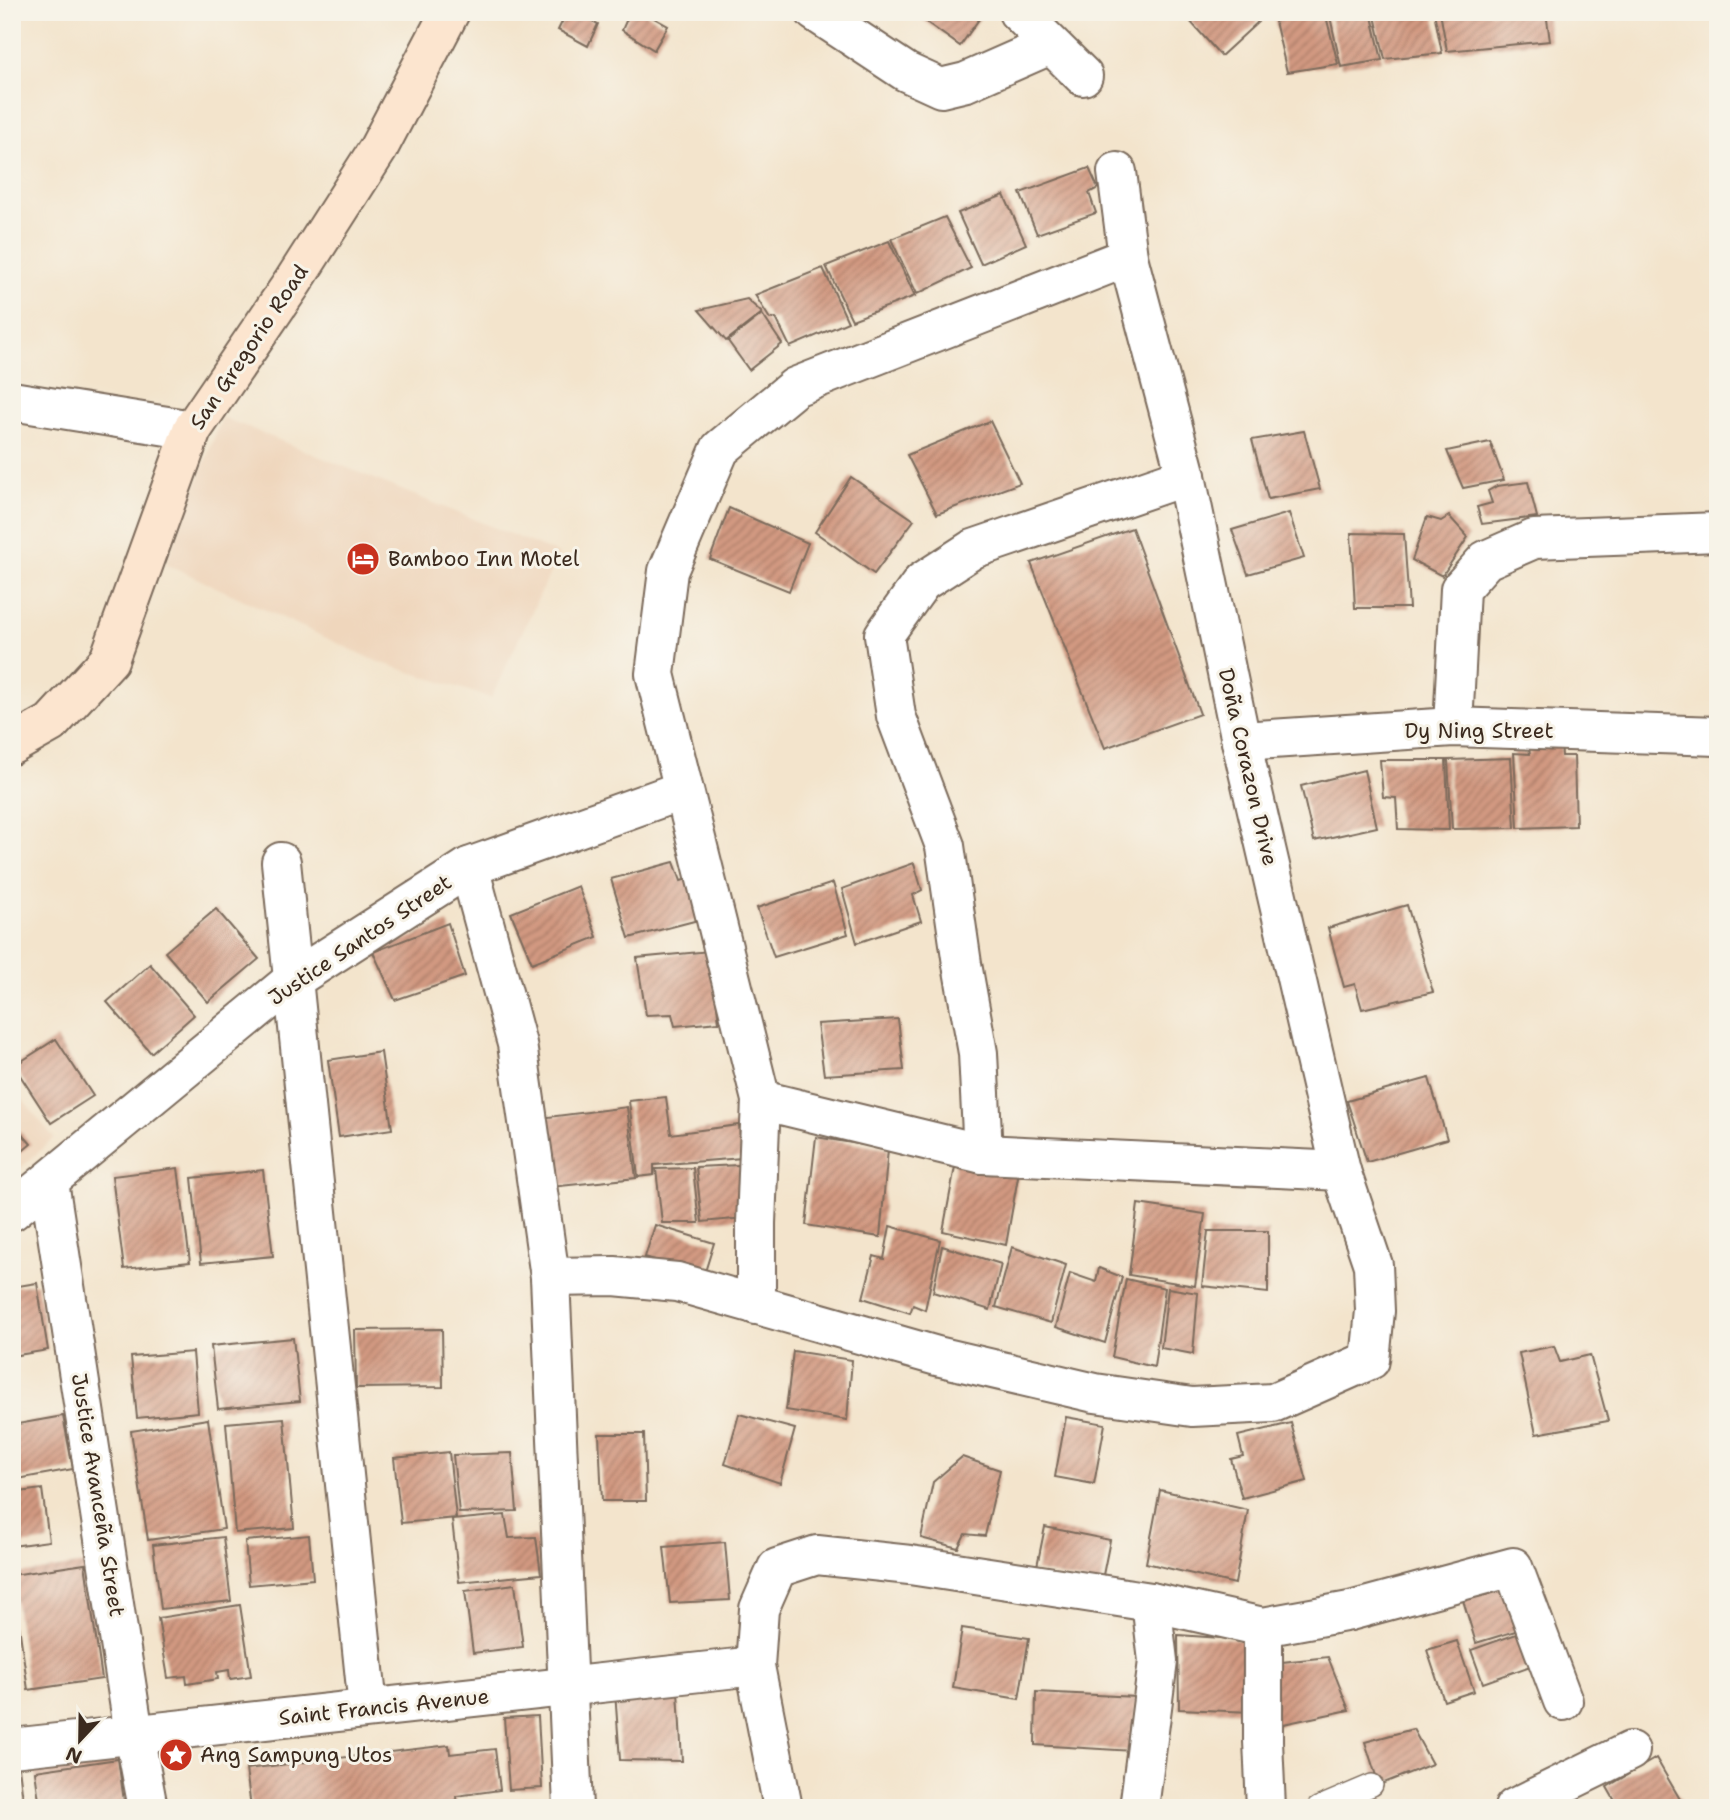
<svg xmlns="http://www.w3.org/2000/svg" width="1730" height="1820" font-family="'Shantell Sans',sans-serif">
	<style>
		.built { fill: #efd6bc }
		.building { fill: url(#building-hatch) }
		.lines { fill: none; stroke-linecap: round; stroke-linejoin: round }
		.lane-casing { stroke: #7b6b5b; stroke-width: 24 }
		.street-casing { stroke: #7b6b5b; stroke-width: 42 }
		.secondary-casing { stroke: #7b6b5b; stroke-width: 42 }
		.lane { stroke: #fff; stroke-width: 21 }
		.street { stroke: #fff; stroke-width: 38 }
		.secondary { stroke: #fce5cf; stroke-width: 38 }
		.labels { text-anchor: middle; stroke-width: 6; stroke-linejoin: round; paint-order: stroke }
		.street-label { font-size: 21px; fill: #3b2a1e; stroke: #f7f3e8 }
		.poi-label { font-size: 21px; fill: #3b2a1e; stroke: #f7f3e8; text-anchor: start }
	</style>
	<defs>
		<pattern id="building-hatch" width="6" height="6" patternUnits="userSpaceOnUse" patternTransform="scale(1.75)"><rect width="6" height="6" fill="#d29981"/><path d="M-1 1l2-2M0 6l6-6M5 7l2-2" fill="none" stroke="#ac7d69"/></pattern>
	</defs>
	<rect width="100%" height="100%" fill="#f7f3e8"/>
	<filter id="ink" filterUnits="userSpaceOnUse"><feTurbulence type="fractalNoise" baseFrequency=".0143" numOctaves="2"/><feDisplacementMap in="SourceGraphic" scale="14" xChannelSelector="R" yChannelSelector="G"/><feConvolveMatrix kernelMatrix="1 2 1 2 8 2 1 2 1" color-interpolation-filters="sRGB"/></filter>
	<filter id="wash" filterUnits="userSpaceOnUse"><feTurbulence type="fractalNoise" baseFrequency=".00686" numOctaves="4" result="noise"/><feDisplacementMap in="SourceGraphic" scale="28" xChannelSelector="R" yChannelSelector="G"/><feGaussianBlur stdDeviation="1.57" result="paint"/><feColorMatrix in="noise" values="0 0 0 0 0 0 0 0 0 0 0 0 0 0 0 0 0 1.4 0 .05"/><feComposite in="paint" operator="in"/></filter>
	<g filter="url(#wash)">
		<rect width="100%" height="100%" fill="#f3e4cc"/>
		<g class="built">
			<path d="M222,417L559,554L491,698L376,661L166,564Z"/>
			<path d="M12,1087L54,1138L12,1176Z"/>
		</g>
		<g id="blocks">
			<g class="building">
				<path d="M567,12H576L598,24L588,46L558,30Z"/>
				<path d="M630,12H643L668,26L654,50L622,30Z"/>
				<path d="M912,12H984L960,46Z"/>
				<path d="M1199,12H1248L1258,22L1221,56L1190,21Z"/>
				<path d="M1276,12H1325L1338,64L1287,72L1273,13Z"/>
				<path d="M1329,12H1371L1382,60L1341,67Z"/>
				<path d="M1374,12H1434L1442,53L1385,59Z"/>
				<path d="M1440,12H1546L1550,41L1447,51Z"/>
				<path d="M1089,168L1098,188L1089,193L1096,213L1037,234L1020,193Z"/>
				<path d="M1004,195L1026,244L981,264L958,213Z"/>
				<path d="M945,217L971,268L917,294L891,239Z"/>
				<path d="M889,241L915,296L852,320L826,266Z"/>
				<path d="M823,268L848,322L790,347L776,318L770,319L755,295Z"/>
				<path d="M747,299L762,313L726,341L699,310Z"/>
				<path d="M762,314L782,344L749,370L728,341Z"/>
				<path d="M990,421L1020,483L937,514L907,455Z"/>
				<path d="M1304,431L1320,489L1268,499L1252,440Z"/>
				<path d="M1490,442L1504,480L1463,488L1447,451Z"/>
				<path d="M851,477L914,520L874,574L815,532Z"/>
				<path d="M1528,482L1537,517L1482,524L1477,507L1492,503L1488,491L1497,486Z"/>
				<path d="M729,508L808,543L789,591L710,559Z"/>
				<path d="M1289,513L1304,558L1248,574L1232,530Z"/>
				<path d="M1449,516L1468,537L1442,576L1412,560L1427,517L1441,521Z"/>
				<path d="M1132,528L1200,714L1105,748L1031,563Z"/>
				<path d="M1351,533L1404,534L1409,608H1355Z"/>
				<path d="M1528,742L1561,743L1562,756H1574L1576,826L1518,828L1514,753L1530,754Z"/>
				<path d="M1511,758L1515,828L1452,829L1448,760Z"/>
				<path d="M1380,760H1446L1449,830L1398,829L1396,798L1383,797Z"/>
				<path d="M1364,770L1377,827L1314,841L1301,786Z"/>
				<path d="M674,862L681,881L691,878L702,919L629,938L611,879Z"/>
				<path d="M914,863L922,890L913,895L921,921L857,943L842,889Z"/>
				<path d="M833,883L848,934L774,957L757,908Z"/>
				<path d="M578,886L597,937L532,963L511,913Z"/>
				<path d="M1407,905L1433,992L1362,1009L1355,984L1344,987L1328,928Z"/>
				<path d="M216,909L259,959L208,1002L165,952Z"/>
				<path d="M448,923L465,976L395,1000L373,952Z"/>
				<path d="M710,951L719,1022L675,1026L672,1014L646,1015L637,958Z"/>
				<path d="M150,964L194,1015L151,1053L107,1002Z"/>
				<path d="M898,1019L904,1070L824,1075L817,1024Z"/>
				<path d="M56,1039L93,1096L51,1123L14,1066Z"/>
				<path d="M381,1052L392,1129L339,1137L328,1060Z"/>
				<path d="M1429,1078L1447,1139L1367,1162L1347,1101Z"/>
				<path d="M666,1097L671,1134L739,1125L742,1158L654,1165V1175L638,1177L629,1101Z"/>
				<path d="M627,1107L636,1178L551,1187L540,1118Z"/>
				<path d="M12,1122L31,1144L12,1160Z"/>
				<path d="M816,1137L888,1149L880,1237L806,1225Z"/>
				<path d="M957,1156L1019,1171L1006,1245L943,1231Z"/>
				<path d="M739,1165L745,1218L702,1222L696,1167Z"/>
				<path d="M178,1168L190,1262L124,1269L112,1176Z"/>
				<path d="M693,1168L699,1223H662L656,1169Z"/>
				<path d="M263,1170L273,1256L201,1263L192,1178Z"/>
				<path d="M1138,1204L1205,1214L1195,1286L1129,1275Z"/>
				<path d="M655,1225L714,1243L704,1275L645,1257Z"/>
				<path d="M890,1226L940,1240L925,1310L913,1305L910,1313L863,1298L874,1256L884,1259Z"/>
				<path d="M1208,1231H1268V1293L1202,1286Z"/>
				<path d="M942,1246L1001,1264L990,1310L933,1292Z"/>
				<path d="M1012,1247L1066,1265L1051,1323L996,1307Z"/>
				<path d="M1099,1268L1122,1277L1105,1343L1056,1327L1070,1273L1096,1282Z"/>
				<path d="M1126,1279L1165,1288L1154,1367L1112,1357Z"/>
				<path d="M37,1283L48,1350L12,1356V1287Z"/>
				<path d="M1168,1288L1198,1293L1193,1354L1161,1348Z"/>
				<path d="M442,1329L443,1387L356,1388L355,1330Z"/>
				<path d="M293,1338L300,1401L218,1409L211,1346Z"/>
				<path d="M1554,1346L1560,1362L1590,1355L1608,1421L1536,1434L1519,1353Z"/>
				<path d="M793,1351L852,1360L847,1420L786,1410Z"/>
				<path d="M193,1352L198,1412L137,1418L131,1357Z"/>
				<path d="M739,1414L795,1429L780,1483L725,1464Z"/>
				<path d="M63,1416L73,1469L12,1480V1425Z"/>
				<path d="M1066,1417L1105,1424L1094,1484L1055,1477Z"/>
				<path d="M284,1418L294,1528L235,1533L226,1423Z"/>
				<path d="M208,1419L224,1529L148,1540L131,1431Z"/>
				<path d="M1291,1423L1307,1481L1242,1498L1231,1459L1243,1456L1238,1436Z"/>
				<path d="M599,1434H644L646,1501H602Z"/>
				<path d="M449,1452L456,1518L401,1523L394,1458Z"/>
				<path d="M512,1453L517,1511L459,1513L453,1455Z"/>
				<path d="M962,1457L1000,1470L985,1536L965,1534L958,1548L921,1538L933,1482Z"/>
				<path d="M42,1489L49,1541L12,1546V1493Z"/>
				<path d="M1160,1490L1248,1510L1235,1584L1146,1563Z"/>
				<path d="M505,1515L509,1538L536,1537L541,1574L459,1582L452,1520Z"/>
				<path d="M1045,1527L1110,1540L1101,1585L1036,1571Z"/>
				<path d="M309,1535L313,1579L249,1585L245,1541Z"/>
				<path d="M223,1537L231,1601L161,1609L153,1545Z"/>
				<path d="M725,1542L730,1600L670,1603L664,1547Z"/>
				<path d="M85,1564L102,1679L28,1690L12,1575Z"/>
				<path d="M1508,1583L1522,1629L1476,1643L1462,1597Z"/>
				<path d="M515,1584L523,1647L473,1653L465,1591Z"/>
				<path d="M240,1605L251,1676L230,1679L229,1670L217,1672L218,1679L187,1684L186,1676L168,1678L158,1618Z"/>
				<path d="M962,1628L1029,1638L1019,1699L953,1688Z"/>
				<path d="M1525,1631L1536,1664L1483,1683L1471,1650Z"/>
				<path d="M1178,1635L1250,1640L1252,1712L1179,1709Z"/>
				<path d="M1457,1641L1474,1691L1444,1701L1427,1650Z"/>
				<path d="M1328,1657L1349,1710L1274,1726L1273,1663Z"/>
				<path d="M678,1691L682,1761L620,1760L615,1692Z"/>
				<path d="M1036,1692L1136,1697L1133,1751L1035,1745Z"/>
				<path d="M538,1716L542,1788L509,1790L504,1718Z"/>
				<path d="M1413,1729L1432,1764L1379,1785L1365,1742Z"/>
				<path d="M449,1745L450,1754L495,1749L500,1790L456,1796L457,1808H251L246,1769Z"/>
				<path d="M1656,1758L1681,1801L1669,1808H1619L1607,1787Z"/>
				<path d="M18,1759L24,1808H12V1760Z"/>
				<path d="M118,1759L125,1808H40L35,1771Z"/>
			</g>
		</g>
	</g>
	<g filter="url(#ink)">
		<use href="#blocks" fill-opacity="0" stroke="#7b6b5b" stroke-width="2"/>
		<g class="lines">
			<defs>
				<path id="lane" d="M1318,1808L1372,1785"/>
				<g id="street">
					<path d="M815,12L906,72L941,88L966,82L1050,45"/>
					<path d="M1018,12L1083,76"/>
					<path d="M12,401L192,430"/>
					<path d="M1453,727L1460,589L1486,560L1534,539L1718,532"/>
					<path d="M1241,741L1453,727L1718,736"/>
					<path d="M281,862L368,1708"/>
					<path d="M469,867L517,1044L550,1277L573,1808"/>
					<path d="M761,1100L983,1154L1341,1171"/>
					<path d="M983,1154L978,1053L962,964L945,846L896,716L884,635L922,582L973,549L1186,476"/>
					<path d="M49,1182L134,1734L148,1808"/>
					<path d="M12,1211L294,979L469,867L683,790"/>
					<path d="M550,1277L614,1276L677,1282L937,1356L1095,1393L1192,1407L1273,1403L1370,1360L1375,1311L1373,1265L1341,1171L1241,741L1186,476L1128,257L1117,172"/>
					<path d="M756,1305V1223L761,1100L655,674L668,571L720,449L795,387L1128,257"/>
					<path d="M1263,1627V1741L1266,1808"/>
					<path d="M12,1748L755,1666"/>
					<path d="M783,1808L755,1666L759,1609L777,1568L817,1555L910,1565L1151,1602L1263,1627L1350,1611L1513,1567L1563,1701"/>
					<path d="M1139,1808L1158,1661L1151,1602"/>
					<path d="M1514,1808L1630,1751"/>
				</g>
				<path id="secondary" d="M12,745L51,723L109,660L192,430L293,282L378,149L450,12"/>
			</defs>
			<use href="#lane" class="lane-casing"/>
			<use href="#street" class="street-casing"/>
			<use href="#secondary" class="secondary-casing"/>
			<use href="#lane" class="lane"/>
			<use href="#street" class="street"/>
			<use href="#secondary" class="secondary"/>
		</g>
	</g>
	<defs>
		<symbol id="hotel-disc" viewBox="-11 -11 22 22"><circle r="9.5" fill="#c8321e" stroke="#f7f3e8"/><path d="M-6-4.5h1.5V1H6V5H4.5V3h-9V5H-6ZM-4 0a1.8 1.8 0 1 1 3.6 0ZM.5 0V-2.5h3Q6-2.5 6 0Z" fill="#fff"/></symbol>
		<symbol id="sight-disc" viewBox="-11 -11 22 22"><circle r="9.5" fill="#c8321e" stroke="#f7f3e8"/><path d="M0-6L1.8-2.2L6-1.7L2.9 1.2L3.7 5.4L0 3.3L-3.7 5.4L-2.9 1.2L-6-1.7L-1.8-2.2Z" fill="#fff"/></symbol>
	</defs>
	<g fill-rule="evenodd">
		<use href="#hotel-disc" x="344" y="540" width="38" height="38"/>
		<use href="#sight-disc" x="157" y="1736" width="38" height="38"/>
	</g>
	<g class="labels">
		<g class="street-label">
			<text transform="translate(249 347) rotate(-56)" y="7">San Gregorio Road</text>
			<text x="1479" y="738">Dy Ning Street</text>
			<text transform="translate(1248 767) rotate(77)" y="7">Doña Corazon Drive</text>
			<text transform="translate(360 940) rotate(-34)" y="7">Justice Santos Street</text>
			<text transform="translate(98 1495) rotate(81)" y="7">Justice Avanceña Street</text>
			<text transform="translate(384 1707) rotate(-6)" y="7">Saint Francis Avenue</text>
		</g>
		<g class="poi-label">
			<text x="388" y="566">Bamboo Inn Motel</text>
			<text x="200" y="1762">Ang Sampung Utos</text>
		</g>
	</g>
	<rect width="1730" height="1820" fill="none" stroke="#f7f3e8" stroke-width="42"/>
	<g transform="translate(80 1740) rotate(202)" stroke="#f7f3e8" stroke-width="5" paint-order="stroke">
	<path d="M0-5L12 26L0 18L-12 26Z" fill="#3b2a1e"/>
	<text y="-10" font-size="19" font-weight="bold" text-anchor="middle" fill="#3b2a1e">N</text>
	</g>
</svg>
